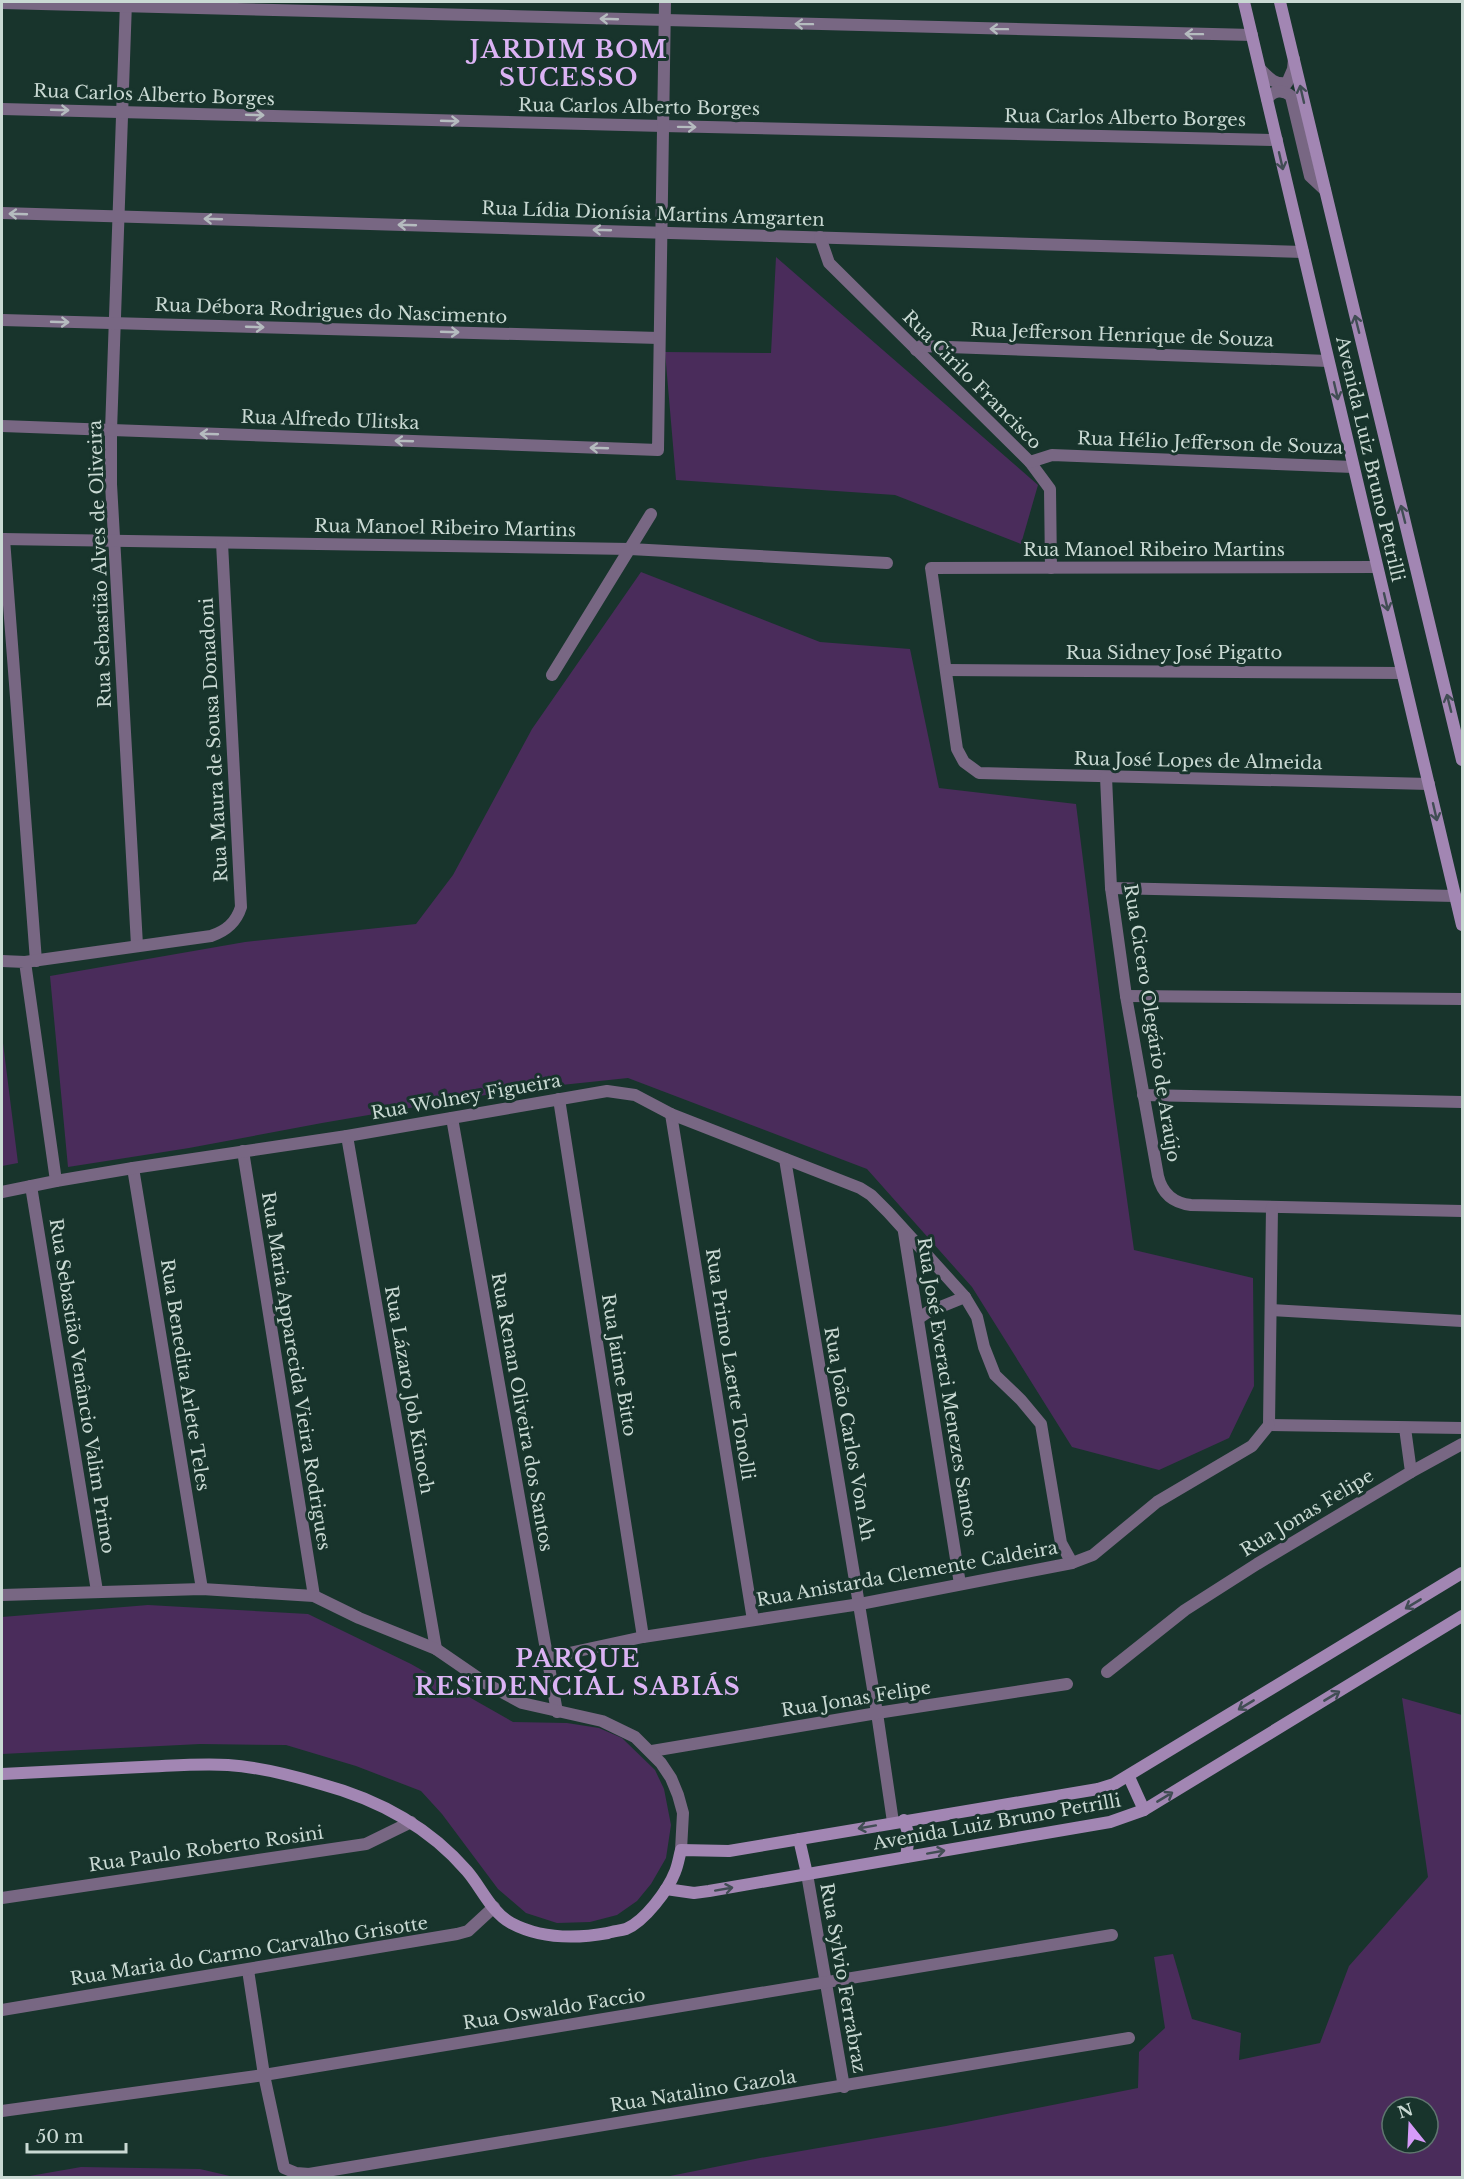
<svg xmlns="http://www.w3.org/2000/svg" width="1464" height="2179" font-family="'Libre Baskerville',serif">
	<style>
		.green { fill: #4a2c5b; fill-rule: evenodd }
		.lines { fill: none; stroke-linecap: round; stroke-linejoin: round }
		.minor { stroke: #786783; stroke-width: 12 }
		.tertiary { stroke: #786783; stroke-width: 12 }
		.secondary { stroke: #a286b3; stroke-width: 12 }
		.oneway { stroke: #b5bcbf }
		.oneway2 { stroke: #414d54 }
		.labels { text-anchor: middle; stroke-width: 6; stroke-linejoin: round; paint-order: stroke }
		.street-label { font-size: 18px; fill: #c9d9d3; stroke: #18342c }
		.district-label { font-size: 24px; font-weight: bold; letter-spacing: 1.5px; fill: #dbb3f4; stroke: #18342c }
	</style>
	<rect width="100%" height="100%" fill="#18342c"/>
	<g class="green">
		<path d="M776,257L1038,485L1021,544L895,495L676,480L665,352L771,353Z"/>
		<path d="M641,572L820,642L910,649L939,788L1076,804L1113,1099L1134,1250L1253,1278L1254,1386L1229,1438L1159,1470L1072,1447L972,1287L867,1169L628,1078L514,1090L322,1123L189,1148L68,1167L50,976L245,942L416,924L453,875L532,729Z"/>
		<path d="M2,1035L18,1163L2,1166Z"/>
		<path d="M148,1605L308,1614L411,1664L513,1722L567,1723L599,1728L622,1738L655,1770L664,1789L671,1825L666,1858L651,1884L637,1901L617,1915L590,1922L557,1923L526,1913L498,1889L442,1814L421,1791L356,1766L286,1745L200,1744L2,1754V1617Z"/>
		<path d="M1402,1698L1462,1715V2177H665L760,2158L946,2126L1138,2088L1139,2052L1165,2028L1154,1957L1173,1954L1192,2019L1241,2033L1239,2060L1320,2043L1349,1966L1428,1877ZM1392,2107H1428V2143H1392Z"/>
		<path d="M81,2167L200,2169L234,2177H24Z"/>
	</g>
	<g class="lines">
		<g class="minor">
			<path d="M126,2L111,431V484L137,945"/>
			<path d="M2,3L1252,35"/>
			<path d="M2,109L663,126L1277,140"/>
			<path d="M2,213L1303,252"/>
			<path d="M820,237L829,263L1030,462L1050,489L1051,568"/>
			<path d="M2,320L659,338"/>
			<path d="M916,350L921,346L1328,361"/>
			<path d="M2,426L658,450L665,2"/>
			<path d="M1030,462L1052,455L1353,467"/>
			<path d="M2,539L630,549L887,563"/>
			<path d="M4,539L36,961"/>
			<path d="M1377,567L931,568L957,749L964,762L979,773L1429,784"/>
			<path d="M946,670L1402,673"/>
			<path d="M552,675L651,514"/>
			<path d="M1106,777L1111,888L1126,996L1158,1176C1162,1193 1173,1203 1191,1205L1462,1211"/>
			<path d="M1111,888L1455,896"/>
			<path d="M25,962L211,936C226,931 236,923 241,907L222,543"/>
			<path d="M1126,996L1462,999"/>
			<path d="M1143,1095L1462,1102"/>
			<path d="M559,1099L643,1637"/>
			<path d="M671,1114L753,1620"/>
			<path d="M452,1118L557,1712"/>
			<path d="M347,1136L436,1649"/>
			<path d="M243,1151L314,1596"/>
			<path d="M785,1159L877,1713L893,1822"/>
			<path d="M133,1168L202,1589"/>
			<path d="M56,1181L133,1168L347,1136L607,1091L635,1095L671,1114L860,1188L871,1195L888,1212L965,1297L977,1317L984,1347L995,1375L1021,1400L1041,1424L1061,1543L1072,1563"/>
			<path d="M31,1186L97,1591"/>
			<path d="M904,1232L960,1584"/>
			<path d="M1271,1310L1462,1321"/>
			<path d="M919,1318L928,1312L965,1297"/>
			<path d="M1269,1425L1272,1207"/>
			<path d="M1269,1425L1462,1428"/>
			<path d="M1411,1472L1462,1444"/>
			<path d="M546,1658L643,1637L860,1604L1072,1563L1093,1555L1157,1502L1252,1446L1269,1425"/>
			<path d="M1107,1672L1185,1610L1257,1564L1411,1472L1405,1428"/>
			<path d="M652,1751L877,1713L1067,1684"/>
			<path d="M807,1874L844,2087"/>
			<path d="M2,1898L366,1844L411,1822"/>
			<path d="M248,1970L264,2075L284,2168L296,2173L309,2174L1129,2038"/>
			<path d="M2,2010L457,1934L468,1931L494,1907"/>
			<path d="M2,2111L264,2075L1112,1935"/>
		</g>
		<g class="tertiary">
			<path d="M1260,69C1268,77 1274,85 1287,83L1293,69L1294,59"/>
			<path d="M1267,99C1273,90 1283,89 1291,96L1310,176L1325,190"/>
			<path d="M2,961L25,962L56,1181L2,1192"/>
			<path d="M2,1595L202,1589L314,1596L359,1618L436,1649L487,1684L522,1703L602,1721L635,1737L661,1763L671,1778L678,1795L683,1813L681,1850"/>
		</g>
		<g class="secondary">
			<path d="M1244,2L1462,925"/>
			<path d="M1280,2L1462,760"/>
			<path d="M2,1774C48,1772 95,1769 142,1767C170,1766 200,1763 228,1765C260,1767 291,1775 321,1784C377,1799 429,1827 467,1871C481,1887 491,1912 511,1923C541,1939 575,1939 608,1933C613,1931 620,1931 626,1929C645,1921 668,1890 675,1872C678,1865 679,1857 681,1850L729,1851L1098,1789L1114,1784L1462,1573"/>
			<path d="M1129,1777L1144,1810"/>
			<path d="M904,1820L909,1836L906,1857"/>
			<path d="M799,1839L807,1874"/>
			<path d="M666,1889L694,1893L709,1891L1110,1822L1144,1810L1462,1616"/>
		</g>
	</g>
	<defs><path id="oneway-shaft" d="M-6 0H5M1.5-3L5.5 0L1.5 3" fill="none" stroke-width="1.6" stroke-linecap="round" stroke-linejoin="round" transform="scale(1.5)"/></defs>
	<g class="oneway">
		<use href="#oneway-shaft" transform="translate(609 19) rotate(-178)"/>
		<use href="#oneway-shaft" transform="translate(804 24) rotate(-179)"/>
		<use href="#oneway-shaft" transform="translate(999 29) rotate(-179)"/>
		<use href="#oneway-shaft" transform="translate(1194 34) rotate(-179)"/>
		<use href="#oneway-shaft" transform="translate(60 110) rotate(2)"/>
		<use href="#oneway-shaft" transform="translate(255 115) rotate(2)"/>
		<use href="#oneway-shaft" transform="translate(450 121) rotate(2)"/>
		<use href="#oneway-shaft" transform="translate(687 127) rotate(1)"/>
		<use href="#oneway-shaft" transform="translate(18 214) rotate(-178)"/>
		<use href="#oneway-shaft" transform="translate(213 219) rotate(-178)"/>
		<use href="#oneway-shaft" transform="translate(407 225) rotate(-178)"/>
		<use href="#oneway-shaft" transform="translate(602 230) rotate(-178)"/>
		<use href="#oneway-shaft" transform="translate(60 322) rotate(2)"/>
		<use href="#oneway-shaft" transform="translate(255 327) rotate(2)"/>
		<use href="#oneway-shaft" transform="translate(450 332) rotate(2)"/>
		<use href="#oneway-shaft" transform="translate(209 434) rotate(-178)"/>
		<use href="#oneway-shaft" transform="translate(404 441) rotate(-178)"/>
		<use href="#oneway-shaft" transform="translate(599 448) rotate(-178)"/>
	</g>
	<g class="oneway2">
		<use href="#oneway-shaft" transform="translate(1302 94) rotate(-103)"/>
		<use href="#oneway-shaft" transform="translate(1281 161) rotate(77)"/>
		<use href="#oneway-shaft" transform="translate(1357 324) rotate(-104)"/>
		<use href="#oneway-shaft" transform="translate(1336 391) rotate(77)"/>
		<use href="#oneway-shaft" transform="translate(1403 514) rotate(-104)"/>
		<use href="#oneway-shaft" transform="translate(1386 602) rotate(77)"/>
		<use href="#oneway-shaft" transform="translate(1449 703) rotate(-104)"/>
		<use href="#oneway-shaft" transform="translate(1435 812) rotate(77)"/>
		<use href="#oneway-shaft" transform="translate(1413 1604) rotate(149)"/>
		<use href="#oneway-shaft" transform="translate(1332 1696) rotate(-31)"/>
		<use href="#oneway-shaft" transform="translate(1246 1705) rotate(149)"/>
		<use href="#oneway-shaft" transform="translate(1165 1797) rotate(-31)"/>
		<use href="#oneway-shaft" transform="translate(867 1827) rotate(170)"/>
		<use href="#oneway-shaft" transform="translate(936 1852) rotate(-10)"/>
		<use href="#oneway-shaft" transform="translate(724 1889) rotate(-10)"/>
	</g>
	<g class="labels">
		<g class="street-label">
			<text transform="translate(154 95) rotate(2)" y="6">Rua Carlos Alberto Borges</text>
			<text transform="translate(639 107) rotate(1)" y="6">Rua Carlos Alberto Borges</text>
			<text transform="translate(1125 118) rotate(1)" y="6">Rua Carlos Alberto Borges</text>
			<text transform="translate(653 214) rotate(2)" y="6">Rua Lídia Dionísia Martins Amgarten</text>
			<text transform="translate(331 311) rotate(2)" y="6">Rua Débora Rodrigues do Nascimento</text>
			<text transform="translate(1122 335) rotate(2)" y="6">Rua Jefferson Henrique de Souza</text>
			<text transform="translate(972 380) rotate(45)" y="6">Rua Cirilo Francisco</text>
			<text transform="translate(330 420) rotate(2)" y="6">Rua Alfredo Ulitska</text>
			<text transform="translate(1210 443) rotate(2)" y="6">Rua Hélio Jefferson de Souza</text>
			<text transform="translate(1370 459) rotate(77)" y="6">Avenida Luiz Bruno Petrilli</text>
			<text transform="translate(445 528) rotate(1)" y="6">Rua Manoel Ribeiro Martins</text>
			<text x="1154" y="556">Rua Manoel Ribeiro Martins</text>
			<text transform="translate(100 564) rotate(-92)" y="6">Rua Sebastião Alves de Oliveira</text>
			<text x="1174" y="659">Rua Sidney José Pigatto</text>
			<text transform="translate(214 740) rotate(-93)" y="6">Rua Maura de Sousa Donadoni</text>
			<text transform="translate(1198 761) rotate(1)" y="6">Rua José Lopes de Almeida</text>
			<text transform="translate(1152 1023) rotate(81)" y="6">Rua Cicero Olegário de Araújo</text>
			<text transform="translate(466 1097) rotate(-10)" y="6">Rua Wolney Figueira</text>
			<text transform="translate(730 1364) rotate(81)" y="6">Rua Primo Laerte Tonolli</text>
			<text transform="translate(619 1365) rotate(81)" y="6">Rua Jaime Bitto</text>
			<text transform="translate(296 1371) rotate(81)" y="6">Rua Maria Apparecida Vieira Rodrigues</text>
			<text transform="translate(185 1375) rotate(81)" y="6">Rua Benedita Arlete Teles</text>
			<text transform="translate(82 1386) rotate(81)" y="6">Rua Sebastião Venâncio Valim Primo</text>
			<text transform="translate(947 1387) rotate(81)" y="6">Rua José Everaci Menezes Santos</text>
			<text transform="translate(409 1390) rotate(80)" y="6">Rua Lázaro Job Kinoch</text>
			<text transform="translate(522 1412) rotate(80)" y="6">Rua Renan Oliveira dos Santos</text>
			<text transform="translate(849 1434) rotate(80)" y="6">Rua João Carlos Von Ah</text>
			<text transform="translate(1307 1513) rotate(-31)" y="6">Rua Jonas Felipe</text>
			<text transform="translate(907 1574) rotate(-10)" y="6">Rua Anistarda Clemente Caldeira</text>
			<text transform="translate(856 1699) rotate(-9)" y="6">Rua Jonas Felipe</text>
			<text transform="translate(997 1822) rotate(-10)" y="6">Avenida Luiz Bruno Petrilli</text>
			<text transform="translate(206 1849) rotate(-8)" y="6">Rua Paulo Roberto Rosini</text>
			<text transform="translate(249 1951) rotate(-9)" y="6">Rua Maria do Carmo Carvalho Grisotte</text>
			<text transform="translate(843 1978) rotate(80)" y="6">Rua Sylvio Ferrabraz</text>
			<text transform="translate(554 2009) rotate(-9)" y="6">Rua Oswaldo Faccio</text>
			<text transform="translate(703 2091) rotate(-9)" y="6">Rua Natalino Gazola</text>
		</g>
		<g class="district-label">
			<text x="569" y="58">JARDIM BOM<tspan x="569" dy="28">SUCESSO</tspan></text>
			<text x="578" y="1667">PARQUE<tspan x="578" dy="28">RESIDENCIAL SABIÁS</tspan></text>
		</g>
	</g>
	<rect width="1464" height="2179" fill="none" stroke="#c9d9d3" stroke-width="6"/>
	<g transform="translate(1410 2125) rotate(342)"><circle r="28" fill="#18342c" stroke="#5f766f" stroke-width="1.5"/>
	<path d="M0-4.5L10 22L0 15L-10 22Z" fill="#d69bf9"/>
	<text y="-9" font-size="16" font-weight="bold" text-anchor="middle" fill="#c9d9d3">N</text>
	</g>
	<path d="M27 2143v9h99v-9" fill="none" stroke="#c9d9d3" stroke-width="3"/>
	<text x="36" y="2143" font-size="18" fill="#c9d9d3" stroke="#18342c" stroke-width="4.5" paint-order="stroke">50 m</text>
</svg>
